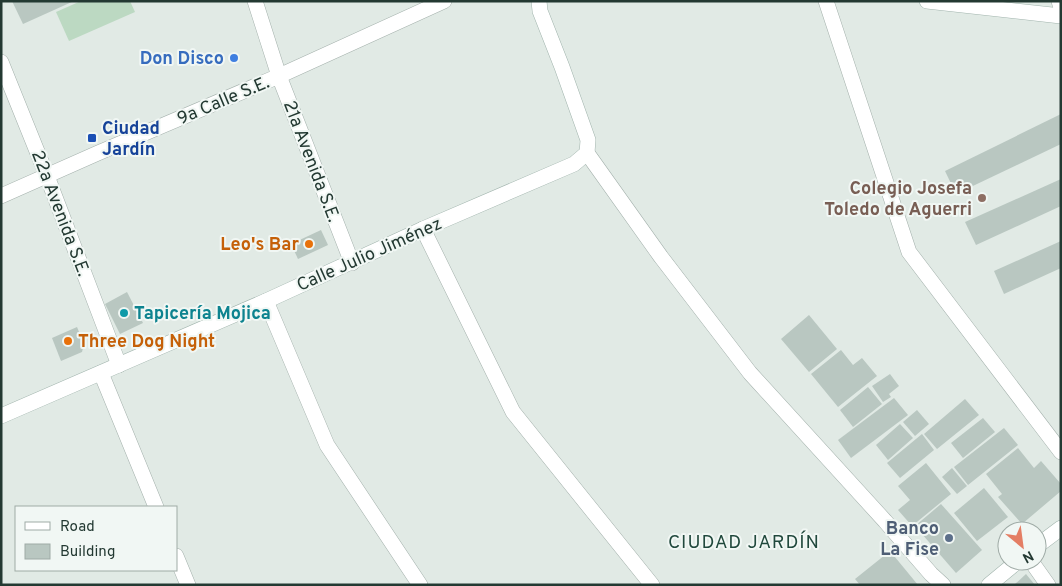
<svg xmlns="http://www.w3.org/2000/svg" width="1062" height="586" font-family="Overpass,sans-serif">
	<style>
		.green { fill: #bcd9c2 }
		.building { fill: #b9c7c1 }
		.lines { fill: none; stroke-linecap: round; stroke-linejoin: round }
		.street-casing { stroke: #a4b1ac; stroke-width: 16 }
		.secondary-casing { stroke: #a1b4ad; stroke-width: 16 }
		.street { stroke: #fff; stroke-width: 15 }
		.secondary { stroke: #fff; stroke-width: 15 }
		.shop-dot { fill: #3f7fe0; stroke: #f1f7f4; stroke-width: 2 }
		.transit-dot { fill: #1a4fb4; stroke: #f1f7f4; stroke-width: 2 }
		.education-dot { fill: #8d6e63; stroke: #f1f7f4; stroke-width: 2 }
		.food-dot { fill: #e8710a; stroke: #f1f7f4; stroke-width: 2 }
		.culture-dot { fill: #0f9aa8; stroke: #f1f7f4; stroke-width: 2 }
		.service-dot { fill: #5c6f8a; stroke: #f1f7f4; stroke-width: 2 }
		.labels { text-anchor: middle; stroke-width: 4; stroke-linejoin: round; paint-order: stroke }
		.shop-label { font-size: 18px; font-weight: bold; fill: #366cbe; stroke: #f1f7f4; text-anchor: end }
		.street-label { font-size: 18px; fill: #233932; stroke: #f1f7f4 }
		.transit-label { font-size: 18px; font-weight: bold; fill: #164399; stroke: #f1f7f4; text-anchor: start }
		.education-label { font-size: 18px; font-weight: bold; fill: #785e54; stroke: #f1f7f4; text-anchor: end }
		.food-label { font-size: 18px; font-weight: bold; fill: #c56008; stroke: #f1f7f4; text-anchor: end }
		.culture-label { font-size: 18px; font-weight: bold; fill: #0d838f; stroke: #f1f7f4; text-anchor: start }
		.service-label { font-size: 18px; font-weight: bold; fill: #4e5e75; stroke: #f1f7f4; text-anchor: end }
		.neighbourhood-label { font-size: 19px; letter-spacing: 1px; fill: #21493d; stroke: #f1f7f4 }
	</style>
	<rect width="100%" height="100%" fill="#e1eae5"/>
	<path class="green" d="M81,1H130L135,12L69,41L56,12Z"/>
	<g class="building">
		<path d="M12,1H74L23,24Z"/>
		<path d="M1061,114V144L956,194L945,171Z"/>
		<path d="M1061,179V206L976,245L965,222Z"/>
		<path d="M321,230L328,245L298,259L291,244Z"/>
		<path d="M1061,241V268L1004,294L994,271Z"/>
		<path d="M127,292L143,323L120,334L105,304Z"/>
		<path d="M809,315L837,349L809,372L781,339Z"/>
		<path d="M77,327L84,344L82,352L61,361L52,338Z"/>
		<path d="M841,350L853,365L862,358L877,376L838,407L811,374Z"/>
		<path d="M890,374L899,386L889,394L891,397L883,402L872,386Z"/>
		<path d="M868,387L882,404L853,427L840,410Z"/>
		<path d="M894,398L908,415L851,458L838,440Z"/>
		<path d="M965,399L979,415L937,449L924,434Z"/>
		<path d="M917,410L929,424L915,436L903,422Z"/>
		<path d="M983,418L995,432L963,458L951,443Z"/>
		<path d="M900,424L913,438L888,460L876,445Z"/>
		<path d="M1004,428L1018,445L968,485L954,467Z"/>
		<path d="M922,434L934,450L900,478L887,463Z"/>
		<path d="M1018,448L1034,468L1041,461L1061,484V491L1022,524L998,497L1002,494L986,474Z"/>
		<path d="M926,463L951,494L912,526L898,510L910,500L898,486Z"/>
		<path d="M952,468L967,486L957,494L942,477Z"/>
		<path d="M984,488L1008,517L977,541L954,513Z"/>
		<path d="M941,504L982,550L956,573L915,526Z"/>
		<path d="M890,551L918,585H860L855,579Z"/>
		<path d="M1026,574L1035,585H1014Z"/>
	</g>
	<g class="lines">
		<defs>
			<g id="street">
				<path d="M255,1L279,76L352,263"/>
				<path d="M826,1L909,252L1061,452"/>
				<path d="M1059,1L1061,8"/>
				<path d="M1,62L47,176L119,365"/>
				<path d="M587,153L661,257L750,373L885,521L931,574L943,585"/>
				<path d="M1,196L98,153L279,76L444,1"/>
				<path d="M423,229L513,412L652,585"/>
				<path d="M266,301L327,445L420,585"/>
				<path d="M101,373L156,507"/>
				<path d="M176,556L188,585"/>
				<path d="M1031,561L1048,585"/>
			</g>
			<g id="secondary">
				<path d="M927,1L1061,16"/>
				<path d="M1,416L266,301L423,229L574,164L587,153L588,140L562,67L540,11L539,1"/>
				<path d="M1037,546L1061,528"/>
				<path d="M989,585L1018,561"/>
			</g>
		</defs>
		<use href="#street" class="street-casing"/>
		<use href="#secondary" class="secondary-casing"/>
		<use href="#street" class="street"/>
		<use href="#secondary" class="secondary"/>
	</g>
	<circle class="shop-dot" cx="234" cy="58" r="5"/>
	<rect class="transit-dot" x="87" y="133" width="10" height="10" rx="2.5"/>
	<circle class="education-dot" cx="982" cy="198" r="5"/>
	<g class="food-dot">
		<circle cx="309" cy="244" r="5"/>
		<circle cx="68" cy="341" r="5"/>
	</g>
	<circle class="culture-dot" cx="124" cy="313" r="5"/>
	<circle class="service-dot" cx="949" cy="538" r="5"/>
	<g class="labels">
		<g class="shop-label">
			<text x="224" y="64">Don Disco</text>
		</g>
		<g class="street-label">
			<text transform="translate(223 100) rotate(-23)" y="6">9a Calle S.E.</text>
			<text transform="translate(312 161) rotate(69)" y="6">21a Avenida S.E.</text>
			<text transform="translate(61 213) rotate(69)" y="6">22a Avenida S.E.</text>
			<text transform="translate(369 254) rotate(-24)" y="6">Calle Julio Jiménez</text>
		</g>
		<g class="transit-label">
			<text x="102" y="134">Ciudad<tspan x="102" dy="21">Jardín</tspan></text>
		</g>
		<g class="education-label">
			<text x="972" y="194">Colegio Josefa<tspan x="972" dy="21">Toledo de Aguerri</tspan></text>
		</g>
		<g class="food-label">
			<text x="299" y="250">Leo's Bar</text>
			<text x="78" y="347" text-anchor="start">Three Dog Night</text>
		</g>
		<g class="culture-label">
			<text x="134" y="319">Tapicería Mojica</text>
		</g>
		<g class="service-label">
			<text x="939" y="534">Banco<tspan x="939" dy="21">La Fise</tspan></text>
		</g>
		<g class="neighbourhood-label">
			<text x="744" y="548">CIUDAD JARDÍN</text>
		</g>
	</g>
	<rect width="1062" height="586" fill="none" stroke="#233932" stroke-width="5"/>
	<rect x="15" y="506" width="162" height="65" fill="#f1f7f4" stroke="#9faba6"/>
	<rect x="25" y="522" width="25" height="8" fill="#ffffff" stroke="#9faba6"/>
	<text x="60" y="531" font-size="15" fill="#233932">Road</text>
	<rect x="25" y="544" width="25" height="15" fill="#b9c7c1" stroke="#9faba6"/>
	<text x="60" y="556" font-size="15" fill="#233932">Building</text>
	<g transform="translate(1022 546) rotate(151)"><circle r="24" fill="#f1f7f4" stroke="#9faba6"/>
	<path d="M0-4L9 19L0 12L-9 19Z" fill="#e47e64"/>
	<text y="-8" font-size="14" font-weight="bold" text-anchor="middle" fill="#233932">N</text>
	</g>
</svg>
